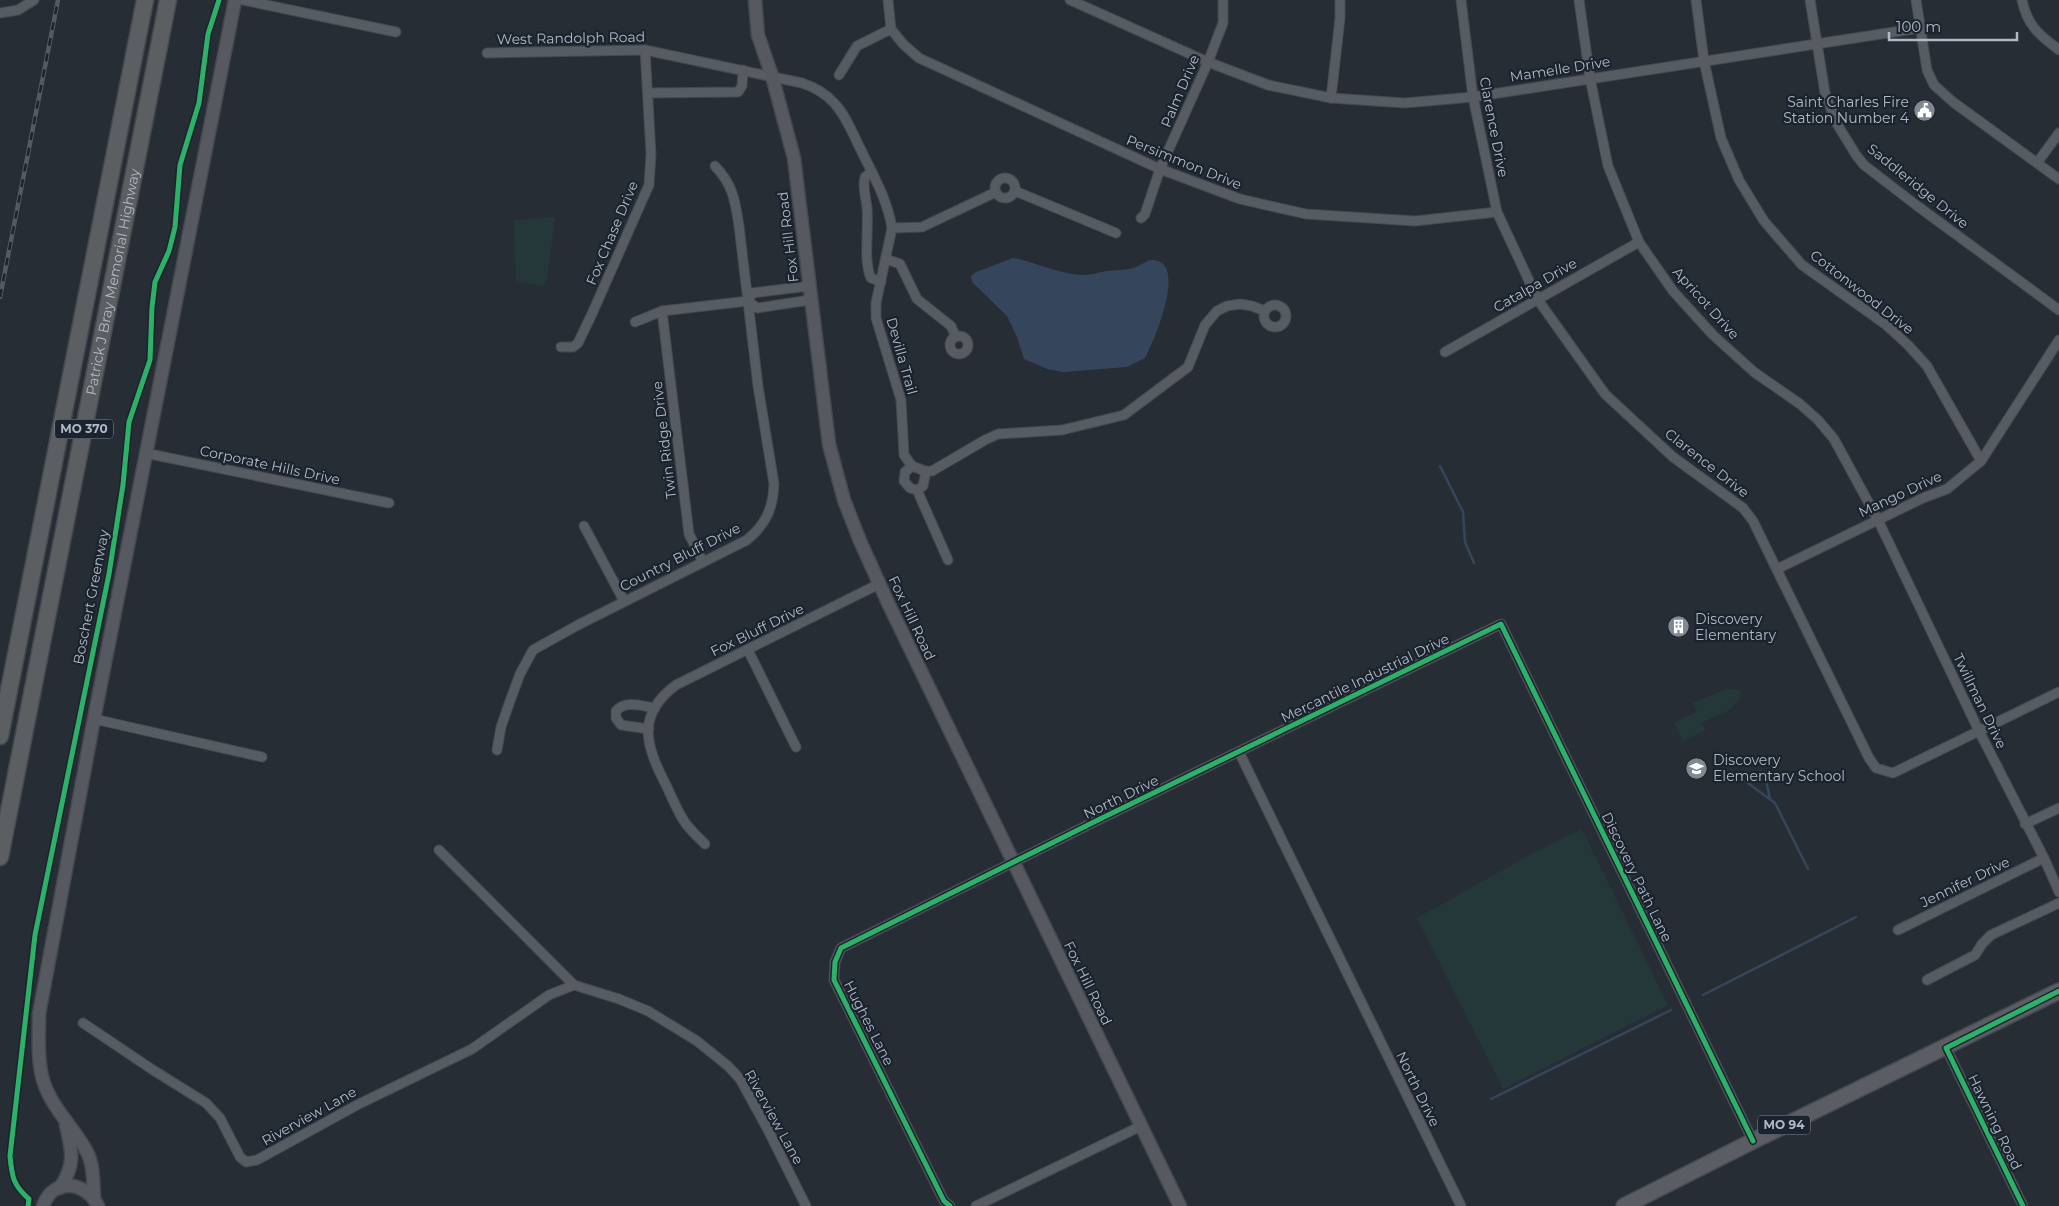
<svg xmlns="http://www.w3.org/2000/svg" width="2059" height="1206" font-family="Montserrat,sans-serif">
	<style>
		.green { fill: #243739 }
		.water { fill: #35465c }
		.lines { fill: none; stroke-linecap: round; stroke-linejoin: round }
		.stream { stroke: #35465c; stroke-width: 2.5 }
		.street-casing { stroke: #45494f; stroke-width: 11 }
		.secondary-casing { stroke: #45494f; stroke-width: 15 }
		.primary-casing { stroke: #454951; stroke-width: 18 }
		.highway-casing { stroke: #44494f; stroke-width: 19 }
		.street { stroke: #575b62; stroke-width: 9 }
		.secondary { stroke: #565a60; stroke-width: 12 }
		.primary { stroke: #5a5d64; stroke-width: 15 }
		.highway { stroke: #5c5f62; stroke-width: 16 }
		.rail-casing { stroke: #565a60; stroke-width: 4.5 }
		.rail { stroke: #1b232e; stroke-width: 2.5; stroke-dasharray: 8; stroke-linecap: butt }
		.cycleway-casing { stroke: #1b232e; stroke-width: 8 }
		.cycleway { stroke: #2db169; stroke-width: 5 }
		.labels { text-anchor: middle; stroke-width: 4.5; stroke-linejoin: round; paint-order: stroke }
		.shield { fill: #1b232e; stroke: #848c98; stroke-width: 1 }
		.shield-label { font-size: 12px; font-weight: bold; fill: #b1b9c6 }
		.street-label { font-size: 14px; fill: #b1b9c6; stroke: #1b232e }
		.poi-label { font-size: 14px; fill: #b1b9c6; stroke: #1b232e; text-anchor: start }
	</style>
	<rect width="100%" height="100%" fill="#272d34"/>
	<g class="green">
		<path d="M555,217L547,281L543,286L516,281L514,220Z"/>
		<path d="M1726,689L1739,690L1741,693C1734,713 1720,714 1702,723L1706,730L1683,741L1674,723L1697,712L1693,703Z"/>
		<path d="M1582,829L1668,1005L1503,1089L1417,918L1524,858Z"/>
	</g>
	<path class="water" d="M1013,258C1036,262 1060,275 1084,275C1092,275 1099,272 1107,271C1116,270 1125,270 1134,268C1139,266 1146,261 1151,260C1190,259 1153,343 1145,358L1127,367L1063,372L1047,369L1024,359L1017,337L1007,316L972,282L971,276L976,272Z"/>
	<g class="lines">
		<g class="stream">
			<path d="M1440,466L1463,512L1465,542L1474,563"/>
			<path d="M1760,771L1766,781L1770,799"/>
			<path d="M1745,781L1775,803L1808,869"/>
			<path d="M1703,995L1856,917"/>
			<path d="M1491,1099L1671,1010"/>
		</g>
		<defs>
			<g id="street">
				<path d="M243,0L396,32"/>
				<path d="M888,0L891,29"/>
				<path d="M1070,0L1208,62L1268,85L1331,98L1405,103L1473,97L1920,28"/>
				<path d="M1461,0L1473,97L1497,212L1538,300L1605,394L1673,457L1743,508L1753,521L1869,758L1876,768L1893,773L2059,692"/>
				<path d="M1579,0L1590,78L1608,166L1639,242L1673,291L1713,335L1754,372L1800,404L1818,420L1834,439L1878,520L1979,731L2044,858L2059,892"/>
				<path d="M1696,0L1704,61L1721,138L1739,180L1764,221L1802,265L1885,324L1908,345L1927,366L1981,461"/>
				<path d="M1810,0L1825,93L1837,124L1856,155L1864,165L1916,205L2059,310"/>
				<path d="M1916,0L1927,70L1934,85L1953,102L2059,179"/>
				<path d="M2022,0C2027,25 2039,35 2059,50"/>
				<path d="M0,13L18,10L34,0"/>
				<path d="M891,29L903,44L919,58L1160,169L1240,199L1306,214L1415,221L1497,212"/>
				<path d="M487,53L645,50L802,83C814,87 825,93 834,103C845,114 852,132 859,146C872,173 887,198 892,228L876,303V318L901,400L904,455L912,466L925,471H932L985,440L998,434L1062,430L1124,415L1188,367L1205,325L1217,311L1227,306L1240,304L1252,306L1265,311"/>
				<path d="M839,75L857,46L891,29"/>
				<path d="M648,93L738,92L742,86L743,70"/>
				<path d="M1331,98L1340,18V0"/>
				<path d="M2037,163L2059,133"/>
				<path d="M872,172L865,177C862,187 866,197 867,208C869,227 863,261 871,278L881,282"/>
				<circle cx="1005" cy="188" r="10"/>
				<path d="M1015,191L1116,233"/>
				<path d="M1141,218L1145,214L1160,169L1208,62L1223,23V0"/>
				<path d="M892,228L922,227L996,192"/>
				<path d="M886,259L900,264L917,299L951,326L956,337"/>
				<path d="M809,286L752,293L748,301L757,308L810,300"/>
				<circle cx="1275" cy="316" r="11"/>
				<path d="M662,311L689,534L703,562"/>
				<path d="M635,322L662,311L748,301"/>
				<circle cx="959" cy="345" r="9"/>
				<path d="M561,347H573L578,343L591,316L649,185L651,154L645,50"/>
				<path d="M1445,352L1639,242"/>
				<path d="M145,453L389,503"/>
				<path d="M912,466L905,472L904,481L910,488L917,490L923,486L926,471"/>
				<path d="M917,490L948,560"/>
				<path d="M584,526L624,601"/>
				<path d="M1777,569L1923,498L1947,489L1981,461L2059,340"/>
				<path d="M748,650L796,747"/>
				<path d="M94,719L262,757"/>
				<path d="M649,729L621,725L616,718V711C626,700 641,706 655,708"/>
				<path d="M497,750L501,727L510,701L520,674L533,650L578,625L747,540C766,524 773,509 774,484L758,386L739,226C735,200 733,185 715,166"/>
				<path d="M1239,752L1461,1206"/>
				<path d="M2025,824L2059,808"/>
				<path d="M705,844C698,837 689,829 684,821C677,810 672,798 667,787C647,748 634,716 676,685L879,584"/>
				<path d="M439,850L574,985L619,999L648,1011L697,1041L728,1066L740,1079L767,1128L806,1206"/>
				<path d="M1898,930L2044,858"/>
				<path d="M1927,980L1975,955L1982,944L1991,935L2059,903"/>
				<path d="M83,1023L153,1070L206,1103L220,1118L240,1157L246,1162L257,1160L359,1104L472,1049L549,995L574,985"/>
				<path d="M1946,1048L2023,1206"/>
				<path d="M950,1206L944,1201L834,980L835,962L841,948L1100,819L1501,624L1753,1141"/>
				<path d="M976,1206L1141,1126"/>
			</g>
			<g id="secondary">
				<path d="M755,0L758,35L772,76L794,158L829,444L844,500L860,541L889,605L1180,1206"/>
				<path d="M60,1188C76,1164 72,1151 66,1125"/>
				<path d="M94,1198C93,1183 94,1165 87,1152C74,1127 51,1108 43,1080C37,1059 39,1035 39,1014L94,719L235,0"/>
				<path d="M43,1206C53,1177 86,1181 98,1206"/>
			</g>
			<path id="primary" d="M1624,1206L1753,1141L2059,991"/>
			<g id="highway">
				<path d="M0,736L145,0"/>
				<path id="s1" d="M0,857L168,0"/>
			</g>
		</defs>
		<use href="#street" class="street-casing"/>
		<use href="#secondary" class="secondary-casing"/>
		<use href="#primary" class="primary-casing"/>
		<use href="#highway" class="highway-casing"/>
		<use href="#street" class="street"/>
		<use href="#secondary" class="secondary"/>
		<use href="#primary" class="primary"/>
		<use href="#highway" class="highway"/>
		<defs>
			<path id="rail" d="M0,297L58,0"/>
		</defs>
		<use href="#rail" class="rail-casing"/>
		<use href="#rail" class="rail"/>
		<defs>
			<g id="cycleway">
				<path d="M28,1206L29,1199C13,1185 12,1177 10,1156L35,935L109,574L123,485L129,422L150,360L152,307L155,282L169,251L175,227L180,165L199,103L208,34L219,0"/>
				<path d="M950,1206L944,1201L834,980L835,962L841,948L1100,819L1501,624L1753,1141"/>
				<path d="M2023,1206L1946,1048L2059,991"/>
			</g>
		</defs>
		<use href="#cycleway" class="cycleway-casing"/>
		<use href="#cycleway" class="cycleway"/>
	</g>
	<defs>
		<symbol id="civic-disc" viewBox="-11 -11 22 22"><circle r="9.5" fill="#818893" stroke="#1b232e"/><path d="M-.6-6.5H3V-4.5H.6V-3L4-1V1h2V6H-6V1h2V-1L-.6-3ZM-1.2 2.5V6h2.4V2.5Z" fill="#fff"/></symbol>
		<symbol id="building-disc" viewBox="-11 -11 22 22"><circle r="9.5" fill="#818893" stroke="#1b232e"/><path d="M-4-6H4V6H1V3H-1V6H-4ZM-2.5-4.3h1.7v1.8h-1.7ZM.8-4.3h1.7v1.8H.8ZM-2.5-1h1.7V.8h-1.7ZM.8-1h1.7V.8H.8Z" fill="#fff"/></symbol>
		<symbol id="school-disc" viewBox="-11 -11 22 22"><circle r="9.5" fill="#818893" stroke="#1b232e"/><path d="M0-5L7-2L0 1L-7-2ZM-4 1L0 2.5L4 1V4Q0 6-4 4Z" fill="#fff"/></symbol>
	</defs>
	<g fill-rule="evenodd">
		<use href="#civic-disc" x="1912" y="98" width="25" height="25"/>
		<use href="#building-disc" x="1666" y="614" width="25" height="25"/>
		<use href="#school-disc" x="1684" y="756" width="25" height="25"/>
	</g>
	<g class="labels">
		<g class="shield">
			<rect x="55" y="419.5" width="58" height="19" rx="4"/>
			<rect x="1758" y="1115.5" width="52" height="19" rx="4"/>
		</g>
		<g class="shield-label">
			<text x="84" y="433">MO 370</text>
			<text x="1784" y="1129">MO 94</text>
		</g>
		<g class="street-label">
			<text transform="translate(571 38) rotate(-1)" y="5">West Randolph Road</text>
			<text transform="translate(1560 69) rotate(-9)" y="5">Mamelle Drive</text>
			<text transform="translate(1180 91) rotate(-67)" y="5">Palm Drive</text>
			<text transform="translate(1494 127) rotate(79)" y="5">Clarence Drive</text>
			<text transform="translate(1184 162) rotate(22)" y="5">Persimmon Drive</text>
			<text transform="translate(1918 186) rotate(39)" y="5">Saddleridge Drive</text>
			<text transform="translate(612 233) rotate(-67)" y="5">Fox Chase Drive</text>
			<text transform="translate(788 237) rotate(-97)" y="5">Fox Hill Road</text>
			<text dy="5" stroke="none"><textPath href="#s1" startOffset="586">Patrick J Bray Memorial Highway</textPath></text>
			<text transform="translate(1535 285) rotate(-30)" y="5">Catalpa Drive</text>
			<text transform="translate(1862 292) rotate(38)" y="5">Cottonwood Drive</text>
			<text transform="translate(1706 303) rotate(48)" y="5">Apricot Drive</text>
			<text transform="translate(902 356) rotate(74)" y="5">Devilla Trail</text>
			<text transform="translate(664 440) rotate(-97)" y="5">Twin Ridge Drive</text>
			<text transform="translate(1707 463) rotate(38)" y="5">Clarence Drive</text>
			<text transform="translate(270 465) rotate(12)" y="5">Corporate Hills Drive</text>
			<text transform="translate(1900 494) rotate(-25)" y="5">Mango Drive</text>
			<text transform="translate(680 557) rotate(-27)" y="5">Country Bluff Drive</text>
			<text transform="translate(91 597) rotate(-79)" y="5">Boschert Greenway</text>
			<text transform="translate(912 618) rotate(65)" y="5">Fox Hill Road</text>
			<text transform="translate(757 630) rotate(-26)" y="5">Fox Bluff Drive</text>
			<text transform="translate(1365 678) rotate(-26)" y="5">Mercantile Industrial Drive</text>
			<text transform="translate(1980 701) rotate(64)" y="5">Twillman Drive</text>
			<text transform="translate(1121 797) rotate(-26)" y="5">North Drive</text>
			<text transform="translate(1637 877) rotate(64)" y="5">Discovery Path Lane</text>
			<text transform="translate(1965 882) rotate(-26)" y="5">Jennifer Drive</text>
			<text transform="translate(1088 983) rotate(64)" y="5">Fox Hill Road</text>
			<text transform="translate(869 1023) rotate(63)" y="5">Hughes Lane</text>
			<text transform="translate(1418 1089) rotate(64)" y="5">North Drive</text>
			<text transform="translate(309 1116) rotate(-29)" y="5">Riverview Lane</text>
			<text transform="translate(774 1117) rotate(61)" y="5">Riverview Lane</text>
			<text transform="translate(1995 1122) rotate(64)" y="5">Hawning Road</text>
		</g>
		<g class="poi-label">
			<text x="1909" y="107" text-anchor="end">Saint Charles Fire<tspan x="1909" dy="16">Station Number 4</tspan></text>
			<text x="1695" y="624">Discovery<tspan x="1695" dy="16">Elementary</tspan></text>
			<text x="1713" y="765">Discovery<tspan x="1713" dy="16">Elementary School</tspan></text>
		</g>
	</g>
	<path d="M1889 32v8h128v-8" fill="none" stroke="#b1b9c6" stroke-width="2.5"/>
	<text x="1896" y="32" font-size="15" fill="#b1b9c6" stroke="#1b232e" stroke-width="4" paint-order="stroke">100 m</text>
</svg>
